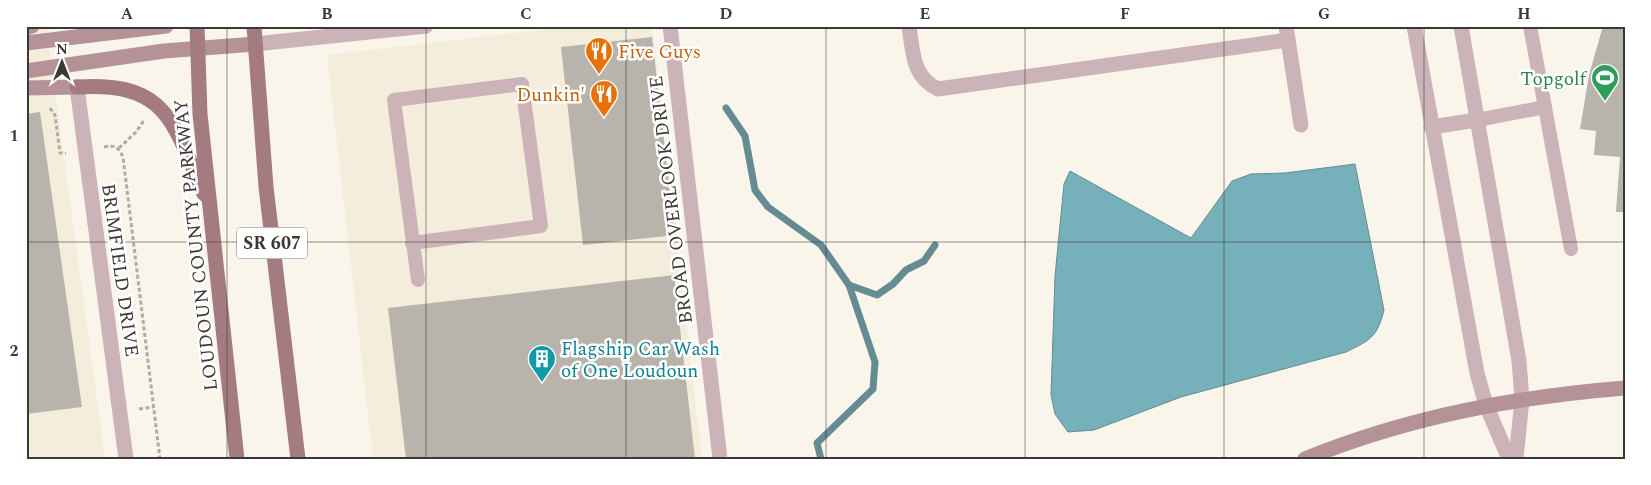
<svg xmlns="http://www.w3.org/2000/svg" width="1651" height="485" font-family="Spectral,serif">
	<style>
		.built { fill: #f5eddb }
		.water { fill: #76b0ba; stroke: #648c92 }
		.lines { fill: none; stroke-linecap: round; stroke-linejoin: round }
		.stream { stroke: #648c92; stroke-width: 7 }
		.building { fill: #b9b4ab }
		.path { stroke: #b0aca5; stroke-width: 3; stroke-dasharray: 4 2.5; stroke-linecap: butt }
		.lane { stroke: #cbb3b7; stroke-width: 14 }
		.street { stroke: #cbb3b7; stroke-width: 15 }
		.secondary { stroke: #b59298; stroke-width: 15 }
		.primary { stroke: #a57b82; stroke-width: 15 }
		.grid { fill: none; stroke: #3b3935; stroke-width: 1; stroke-opacity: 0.55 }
		.labels { text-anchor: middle; stroke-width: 5; stroke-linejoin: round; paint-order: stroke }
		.shield { fill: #fff; stroke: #767472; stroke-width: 1 }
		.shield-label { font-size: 18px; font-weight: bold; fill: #3b3935 }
		.food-label { font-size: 19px; fill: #c56008; stroke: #fff; text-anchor: start }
		.leisure-label { font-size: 19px; fill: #27864d; stroke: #fff; text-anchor: end }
		.street-label { font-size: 19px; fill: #3b3935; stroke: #fff }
		.culture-label { font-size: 19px; fill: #0d838f; stroke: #fff; text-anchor: start }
		.neatline { fill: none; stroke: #3b3935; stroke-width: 2 }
		.grid-label { font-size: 16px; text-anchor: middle; font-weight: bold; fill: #3b3935 }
	</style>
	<rect width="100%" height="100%" fill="#faf5eb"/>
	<g class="built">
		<path d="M26,26H46L105,459H26Z"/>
		<path d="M573,26H652L702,459H373L327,55Z"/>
	</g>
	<path class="water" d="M1355,164L1384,310C1377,338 1370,340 1346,352L1181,397L1094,430L1068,432L1055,414L1051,395L1055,276L1064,184L1070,171L1191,238L1232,181L1251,174L1285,173Z"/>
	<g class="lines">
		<g class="stream">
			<path d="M726,108L745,136L755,190L768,207L821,245L849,285L875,362L873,389L817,443L821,459"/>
			<path d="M849,285L877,295L893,284L906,270L924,261L935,245"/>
		</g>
	</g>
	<g class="building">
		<path d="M1603,26H1625V212H1616L1620,157L1594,155L1596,131L1580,129L1589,75Z"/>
		<path d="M652,37L675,235L583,245L561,47Z"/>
		<path d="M40,112L82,407L26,414V114Z"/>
		<path d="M674,275L695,459H406L388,308Z"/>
	</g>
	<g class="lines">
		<g class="path">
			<path d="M50,108L55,115L60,153H66"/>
			<path d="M104,147C115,145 118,146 123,157L160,459"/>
			<path d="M119,148L136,132L145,119"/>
			<path d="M139,409L153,407"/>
		</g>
		<g class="lane">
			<path d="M1530,26L1571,249"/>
			<path d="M1477,120L1545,107"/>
			<path d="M412,243L541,226L522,84L394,100L418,280"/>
		</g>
		<g class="street">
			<path d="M670,26L720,459"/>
			<path d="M909,26C913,52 912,77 938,89L1288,40"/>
			<path d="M1286,26L1301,125"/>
			<path d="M1414,26L1477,373L1486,405L1509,459"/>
			<path d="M1461,26L1519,361L1522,399L1516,459"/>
			<path d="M255,44L426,26"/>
			<path d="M77,87L126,459"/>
			<path d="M1431,127L1477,120"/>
		</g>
		<g class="secondary">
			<path d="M26,28L32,26"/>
			<path d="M26,43L166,26"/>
			<path d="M26,71L164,51L255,44"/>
			<path d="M26,88L77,87"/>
			<path d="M1305,459C1408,417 1514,397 1625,388"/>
		</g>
		<g class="primary">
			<path d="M197,26L200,114L237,459"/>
			<path d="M254,26L266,187L298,459"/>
			<path d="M77,87C168,81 173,123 204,194"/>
		</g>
	</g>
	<path class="grid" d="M227,26V459M426,26V459M626,26V459M826,26V459M1025,26V459M1224,26V459M1424,26V459M26,242H1625"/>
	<defs>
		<symbol id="restaurant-pin" viewBox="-11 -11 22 30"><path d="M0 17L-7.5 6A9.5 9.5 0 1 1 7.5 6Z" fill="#e8710a" stroke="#fff"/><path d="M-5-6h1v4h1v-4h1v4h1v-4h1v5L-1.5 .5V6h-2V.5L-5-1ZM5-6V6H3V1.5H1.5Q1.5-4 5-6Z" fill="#fff"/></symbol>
		<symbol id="stadium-pin" viewBox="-11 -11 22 30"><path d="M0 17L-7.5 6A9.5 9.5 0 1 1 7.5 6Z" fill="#2e9e5b" stroke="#fff"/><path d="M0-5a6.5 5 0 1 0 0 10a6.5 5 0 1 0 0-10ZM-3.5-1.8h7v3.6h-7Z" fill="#fff"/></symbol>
		<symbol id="building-pin" viewBox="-11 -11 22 30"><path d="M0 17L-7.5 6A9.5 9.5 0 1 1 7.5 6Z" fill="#0f9aa8" stroke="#fff"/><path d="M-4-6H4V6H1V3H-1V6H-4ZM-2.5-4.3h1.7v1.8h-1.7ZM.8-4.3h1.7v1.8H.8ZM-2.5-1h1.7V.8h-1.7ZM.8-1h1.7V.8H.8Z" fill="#fff"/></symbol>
	</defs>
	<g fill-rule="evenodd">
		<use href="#restaurant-pin" x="583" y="35" width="32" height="43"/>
		<use href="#stadium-pin" x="1589" y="62" width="32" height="43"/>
		<use href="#restaurant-pin" x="588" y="78" width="32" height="43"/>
		<use href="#building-pin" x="526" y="343" width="32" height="43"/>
	</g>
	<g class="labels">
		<rect class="shield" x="237" y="227.5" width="70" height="31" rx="4"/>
		<g class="shield-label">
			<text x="272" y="249">SR 607</text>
		</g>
		<g class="food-label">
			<text x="618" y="58">Five Guys</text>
			<text x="585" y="101" text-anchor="end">Dunkin'</text>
		</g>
		<g class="leisure-label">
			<text x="1586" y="85">Topgolf</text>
		</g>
		<g class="street-label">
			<text transform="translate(670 200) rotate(-97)" y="7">BROAD OVERLOOK DRIVE</text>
			<text transform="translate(195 245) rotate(-96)" y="7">LOUDOUN COUNTY PARKWAY</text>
			<text transform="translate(121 270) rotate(82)" y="7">BRIMFIELD DRIVE</text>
		</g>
		<g class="culture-label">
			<text x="561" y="355">Flagship Car Wash<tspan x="561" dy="22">of One Loudoun</tspan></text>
		</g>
	</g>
	<rect width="1651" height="485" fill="none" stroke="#ffffff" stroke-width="55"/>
	<g transform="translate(62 62)" stroke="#ffffff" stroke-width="4" paint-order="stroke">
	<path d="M0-4L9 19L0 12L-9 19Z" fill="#3b3935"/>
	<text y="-8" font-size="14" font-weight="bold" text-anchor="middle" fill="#3b3935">N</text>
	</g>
	<rect x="28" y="28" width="1596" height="430" class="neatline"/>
	<g class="grid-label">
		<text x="127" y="19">A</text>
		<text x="327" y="19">B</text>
		<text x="526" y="19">C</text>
		<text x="726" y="19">D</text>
		<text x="925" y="19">E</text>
		<text x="1125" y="19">F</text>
		<text x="1324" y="19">G</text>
		<text x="1524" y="19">H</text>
		<text x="14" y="141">1</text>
		<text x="14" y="356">2</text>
	</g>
</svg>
